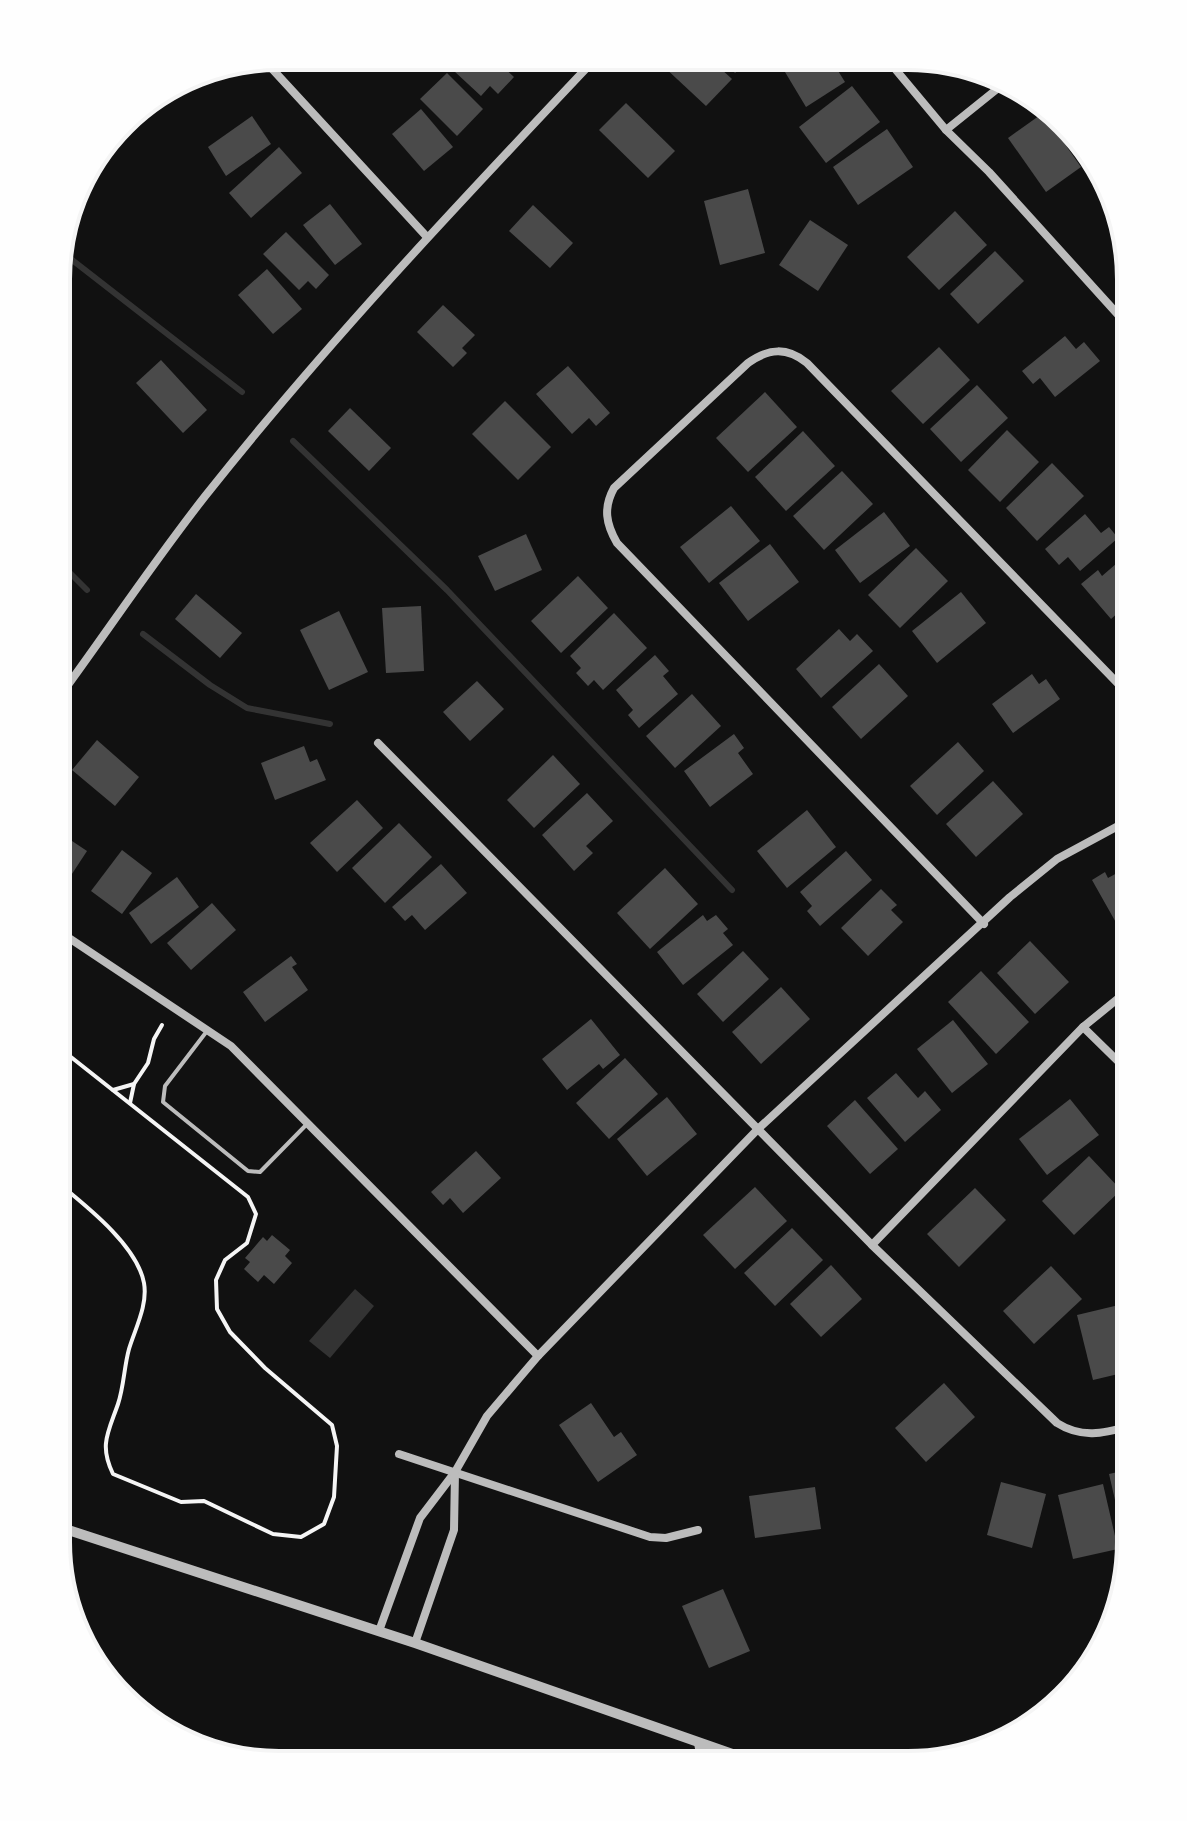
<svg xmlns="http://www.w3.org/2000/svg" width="1187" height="1821" font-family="'Alegreya Sans',sans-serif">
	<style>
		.water { fill: #333 }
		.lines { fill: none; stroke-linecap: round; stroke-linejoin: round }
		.stream { stroke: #333; stroke-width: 6 }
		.building { fill: #4a4a4a }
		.path { stroke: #f5f5f5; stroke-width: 4 }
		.service { stroke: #bcbcbc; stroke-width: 4 }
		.minor { stroke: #bcbcbc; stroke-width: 8 }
		.tertiary { stroke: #bcbcbc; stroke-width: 10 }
		.rim { fill: none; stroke: #f5f5f5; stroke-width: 4 }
	</style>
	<rect width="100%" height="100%" fill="#111"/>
	<path class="water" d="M355,1289L374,1306L330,1358L309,1341Z"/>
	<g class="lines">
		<g class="stream">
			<path d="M58,249L242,392"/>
			<path d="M293,441L447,590L732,890"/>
			<path d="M57,520C66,484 72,466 58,431"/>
			<path d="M57,556L61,564L87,590"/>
			<path d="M143,634L210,685L247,708L330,724"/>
		</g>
	</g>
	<g class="building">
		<path d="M468,57H492L514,77L498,94L490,86L481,96L454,71Z"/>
		<path d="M505,57H528L518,68Z"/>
		<path d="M669,57H708L732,79L706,106L662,65Z"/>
		<path d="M721,57H752L735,73Z"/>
		<path d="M798,58H830L845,82L806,107L782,67Z"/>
		<path d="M447,73L483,109L457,136L420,99Z"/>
		<path d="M852,86L880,122L826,163L799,127Z"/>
		<path d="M626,103L675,151L648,178L599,130Z"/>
		<path d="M421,109L453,147L424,171L392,134Z"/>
		<path d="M1043,113L1081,167L1046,192L1008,138Z"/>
		<path d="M252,116L271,144L226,176L208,147Z"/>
		<path d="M887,129L913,167L858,205L833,167Z"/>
		<path d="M279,147L302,173L251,218L229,193Z"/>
		<path d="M748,189L765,253L720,265L704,201Z"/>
		<path d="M330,204L362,244L335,265L303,225Z"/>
		<path d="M533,205L573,243L550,268L509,231Z"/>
		<path d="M955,211L987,245L939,290L907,257Z"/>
		<path d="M810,220L848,245L818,291L779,265Z"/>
		<path d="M286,232L329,275L316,289L308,281L299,290L263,254Z"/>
		<path d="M995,251L1024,281L978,324L950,294Z"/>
		<path d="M267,269L302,309L273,334L238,295Z"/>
		<path d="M443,305L475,335L462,348L467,353L453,367L417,332Z"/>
		<path d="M1065,336L1076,349L1084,342L1100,361L1055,397L1040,378L1033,384L1022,371Z"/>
		<path d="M939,347L970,380L923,424L891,391Z"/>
		<path d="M161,360L207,410L183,433L136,383Z"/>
		<path d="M568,366L610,413L596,426L589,418L572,434L536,394Z"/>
		<path d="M977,385L1008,418L961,462L930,429Z"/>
		<path d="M765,392L797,427L748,472L716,438Z"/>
		<path d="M505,401L551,447L518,480L472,434Z"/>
		<path d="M350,408L391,448L369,471L328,431Z"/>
		<path d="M1007,430L1039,462L1000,502L968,470Z"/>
		<path d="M803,431L835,466L786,511L755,477Z"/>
		<path d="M1052,463L1084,496L1037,541L1006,508Z"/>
		<path d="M842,471L873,504L824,550L793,516Z"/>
		<path d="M731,506L760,541L709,583L680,547Z"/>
		<path d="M884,512L910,546L860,583L835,550Z"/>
		<path d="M1085,514L1101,533L1109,527L1118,538L1080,571L1068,557L1059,565L1045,549Z"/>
		<path d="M526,534L542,570L495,591L478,556Z"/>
		<path d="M770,544L799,582L748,621L719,583Z"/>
		<path d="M916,548L948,581L900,628L868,595Z"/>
		<path d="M1131,551V601L1111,619L1081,584L1098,570L1102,576Z"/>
		<path d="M578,576L608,608L561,653L531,621Z"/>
		<path d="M961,592L986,623L937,663L912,631Z"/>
		<path d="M196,594L242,633L220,658L175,619Z"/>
		<path d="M421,606L424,671L386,673L382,608Z"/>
		<path d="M339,611L368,672L329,690L300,630Z"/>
		<path d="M614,613L647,648L603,690L594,680L588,686L576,673L581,668L570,656Z"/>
		<path d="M1131,613V637L1119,624Z"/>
		<path d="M839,629L850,641L857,634L873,651L821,698L796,669Z"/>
		<path d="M655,655L669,671L663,676L678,694L639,728L628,715L633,710L616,690Z"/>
		<path d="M879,664L908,696L861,739L832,707Z"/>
		<path d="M1032,674L1039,684L1046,679L1060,699L1013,733L992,704Z"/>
		<path d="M477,681L504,709L470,741L443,712Z"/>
		<path d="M692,694L721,726L675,768L646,736Z"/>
		<path d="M734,734L744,748L738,753L753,774L710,807L684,771Z"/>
		<path d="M97,740L139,777L115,806L72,770Z"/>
		<path d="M958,742L984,771L937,815L910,786Z"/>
		<path d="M304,746L310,762L317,759L326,780L275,800L261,763Z"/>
		<path d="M553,755L580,784L534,828L507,800Z"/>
		<path d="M993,781L1023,814L976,857L946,824Z"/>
		<path d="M587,793L613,821L586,846L593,853L574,871L542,835Z"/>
		<path d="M357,800L383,828L337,872L310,843Z"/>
		<path d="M807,810L836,847L787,888L757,851Z"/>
		<path d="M399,823L432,857L385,903L352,868Z"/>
		<path d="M57,831L87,851L66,883L57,876Z"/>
		<path d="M122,850L152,873L122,914L91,891Z"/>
		<path d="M846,851L872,880L820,926L807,911L812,906L800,892Z"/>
		<path d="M441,864L467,893L425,930L412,915L405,921L392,907Z"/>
		<path d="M1128,867L1131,872V931L1123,935L1092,880L1105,872L1108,878Z"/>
		<path d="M665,868L698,904L650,949L617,913Z"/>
		<path d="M177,877L199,907L151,944L129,913Z"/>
		<path d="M881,889L897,905L891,910L903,922L868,956L841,928Z"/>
		<path d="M212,903L236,930L191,970L167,943Z"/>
		<path d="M703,915L707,921L716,915L728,929L723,933L733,945L683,985L657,952Z"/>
		<path d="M1030,941L1069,982L1035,1014L997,973Z"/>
		<path d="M743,951L769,979L723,1022L697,994Z"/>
		<path d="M291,956L297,964L292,967L308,990L265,1022L243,992Z"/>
		<path d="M981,971L1029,1022L996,1054L948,1002Z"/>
		<path d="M781,987L810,1019L761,1064L732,1032Z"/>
		<path d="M591,1019L620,1055L603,1069L599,1064L567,1090L542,1059Z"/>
		<path d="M953,1020L988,1064L952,1093L917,1049Z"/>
		<path d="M625,1058L658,1094L609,1139L576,1103Z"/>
		<path d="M896,1073L918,1098L925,1091L941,1110L905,1142L867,1098Z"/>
		<path d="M667,1097L697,1134L647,1176L617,1139Z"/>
		<path d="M1070,1099L1099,1135L1047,1175L1019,1139Z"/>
		<path d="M855,1100L898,1149L870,1174L827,1126Z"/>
		<path d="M476,1151L501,1178L463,1213L450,1198L443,1205L431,1192Z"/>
		<path d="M1089,1156L1121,1190L1074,1235L1042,1201Z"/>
		<path d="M755,1187L787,1221L735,1269L703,1235Z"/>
		<path d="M975,1188L1006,1220L959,1267L927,1234Z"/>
		<path d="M1126,1189H1131V1245H1123Z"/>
		<path d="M792,1228L823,1260L775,1306L744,1273Z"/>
		<path d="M272,1235L290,1250L285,1256L292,1263L274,1284L264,1275L258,1282L244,1269L250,1262L245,1258L263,1237L267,1241Z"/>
		<path d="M65,1258L68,1273L61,1275L66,1297L56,1299V1260Z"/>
		<path d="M831,1265L862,1299L821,1337L790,1304Z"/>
		<path d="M1051,1266L1082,1299L1034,1344L1003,1311Z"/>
		<path d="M1123,1304L1131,1335V1371L1093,1380L1077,1315Z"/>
		<path d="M944,1383L975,1417L926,1462L895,1428Z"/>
		<path d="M591,1403L614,1437L621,1432L637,1455L598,1482L559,1425Z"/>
		<path d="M1131,1469L1130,1538L1124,1539L1109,1474Z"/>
		<path d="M1001,1482L1046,1494L1032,1548L987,1535Z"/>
		<path d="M1103,1484L1118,1549L1073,1559L1058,1495Z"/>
		<path d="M815,1487L821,1529L755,1538L749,1496Z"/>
		<path d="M723,1589L750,1651L709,1668L682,1606Z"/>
	</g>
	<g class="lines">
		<g class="path">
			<path d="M113,1090L134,1084L148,1063L154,1039L162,1025"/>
			<path d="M130,1103L134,1084"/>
			<path d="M57,1182C85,1205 137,1245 144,1283C148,1305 135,1329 129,1349C124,1367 124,1386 118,1404C108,1433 99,1445 113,1474L181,1502L204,1501L273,1534L301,1537L324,1524L334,1497L337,1446L332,1425L265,1368L230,1332L217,1309L216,1280L225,1260L247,1243L256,1214L248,1197L57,1046"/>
		</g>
		<path class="service" d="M207,1031L165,1086L163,1102L248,1171L260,1172L308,1123"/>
		<g class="minor">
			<path d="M886,58L946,130L989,172L1131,329"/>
			<path d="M263,59L427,237"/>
			<path d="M946,130L1002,85"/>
			<path d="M57,700C107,632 154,561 206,495C328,341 463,199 597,57"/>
			<path d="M378,743L872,1245L1057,1423C1082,1439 1104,1433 1131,1426"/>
			<path d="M984,924L617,543C606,524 603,508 614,488L748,363C769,348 787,347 807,363L1131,697"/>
			<path d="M57,930L231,1046L538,1356"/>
			<path d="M1083,1027L1131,1074"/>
			<path d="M872,1245L1083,1027L1131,988"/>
			<path d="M399,1454L650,1537L666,1538L698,1530"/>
			<path d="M379,1631L420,1518L455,1472L487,1416L538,1356L757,1130L1010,897L1057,859L1131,819"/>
			<path d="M415,1643L454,1530L455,1472"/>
		</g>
		<g class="tertiary">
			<path d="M56,1526L415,1643L764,1765"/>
			<path d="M699,1743L703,1764"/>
		</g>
	</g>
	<path d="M0 0H1187V1821H0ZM279 70H908A209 209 0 0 1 1117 279V1542A209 209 0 0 1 908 1751H279A209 209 0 0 1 70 1542V279A209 209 0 0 1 279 70Z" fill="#fefefe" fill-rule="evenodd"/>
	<path class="rim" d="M279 70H908A209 209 0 0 1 1117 279V1542A209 209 0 0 1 908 1751H279A209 209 0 0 1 70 1542V279A209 209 0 0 1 279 70Z"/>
</svg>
